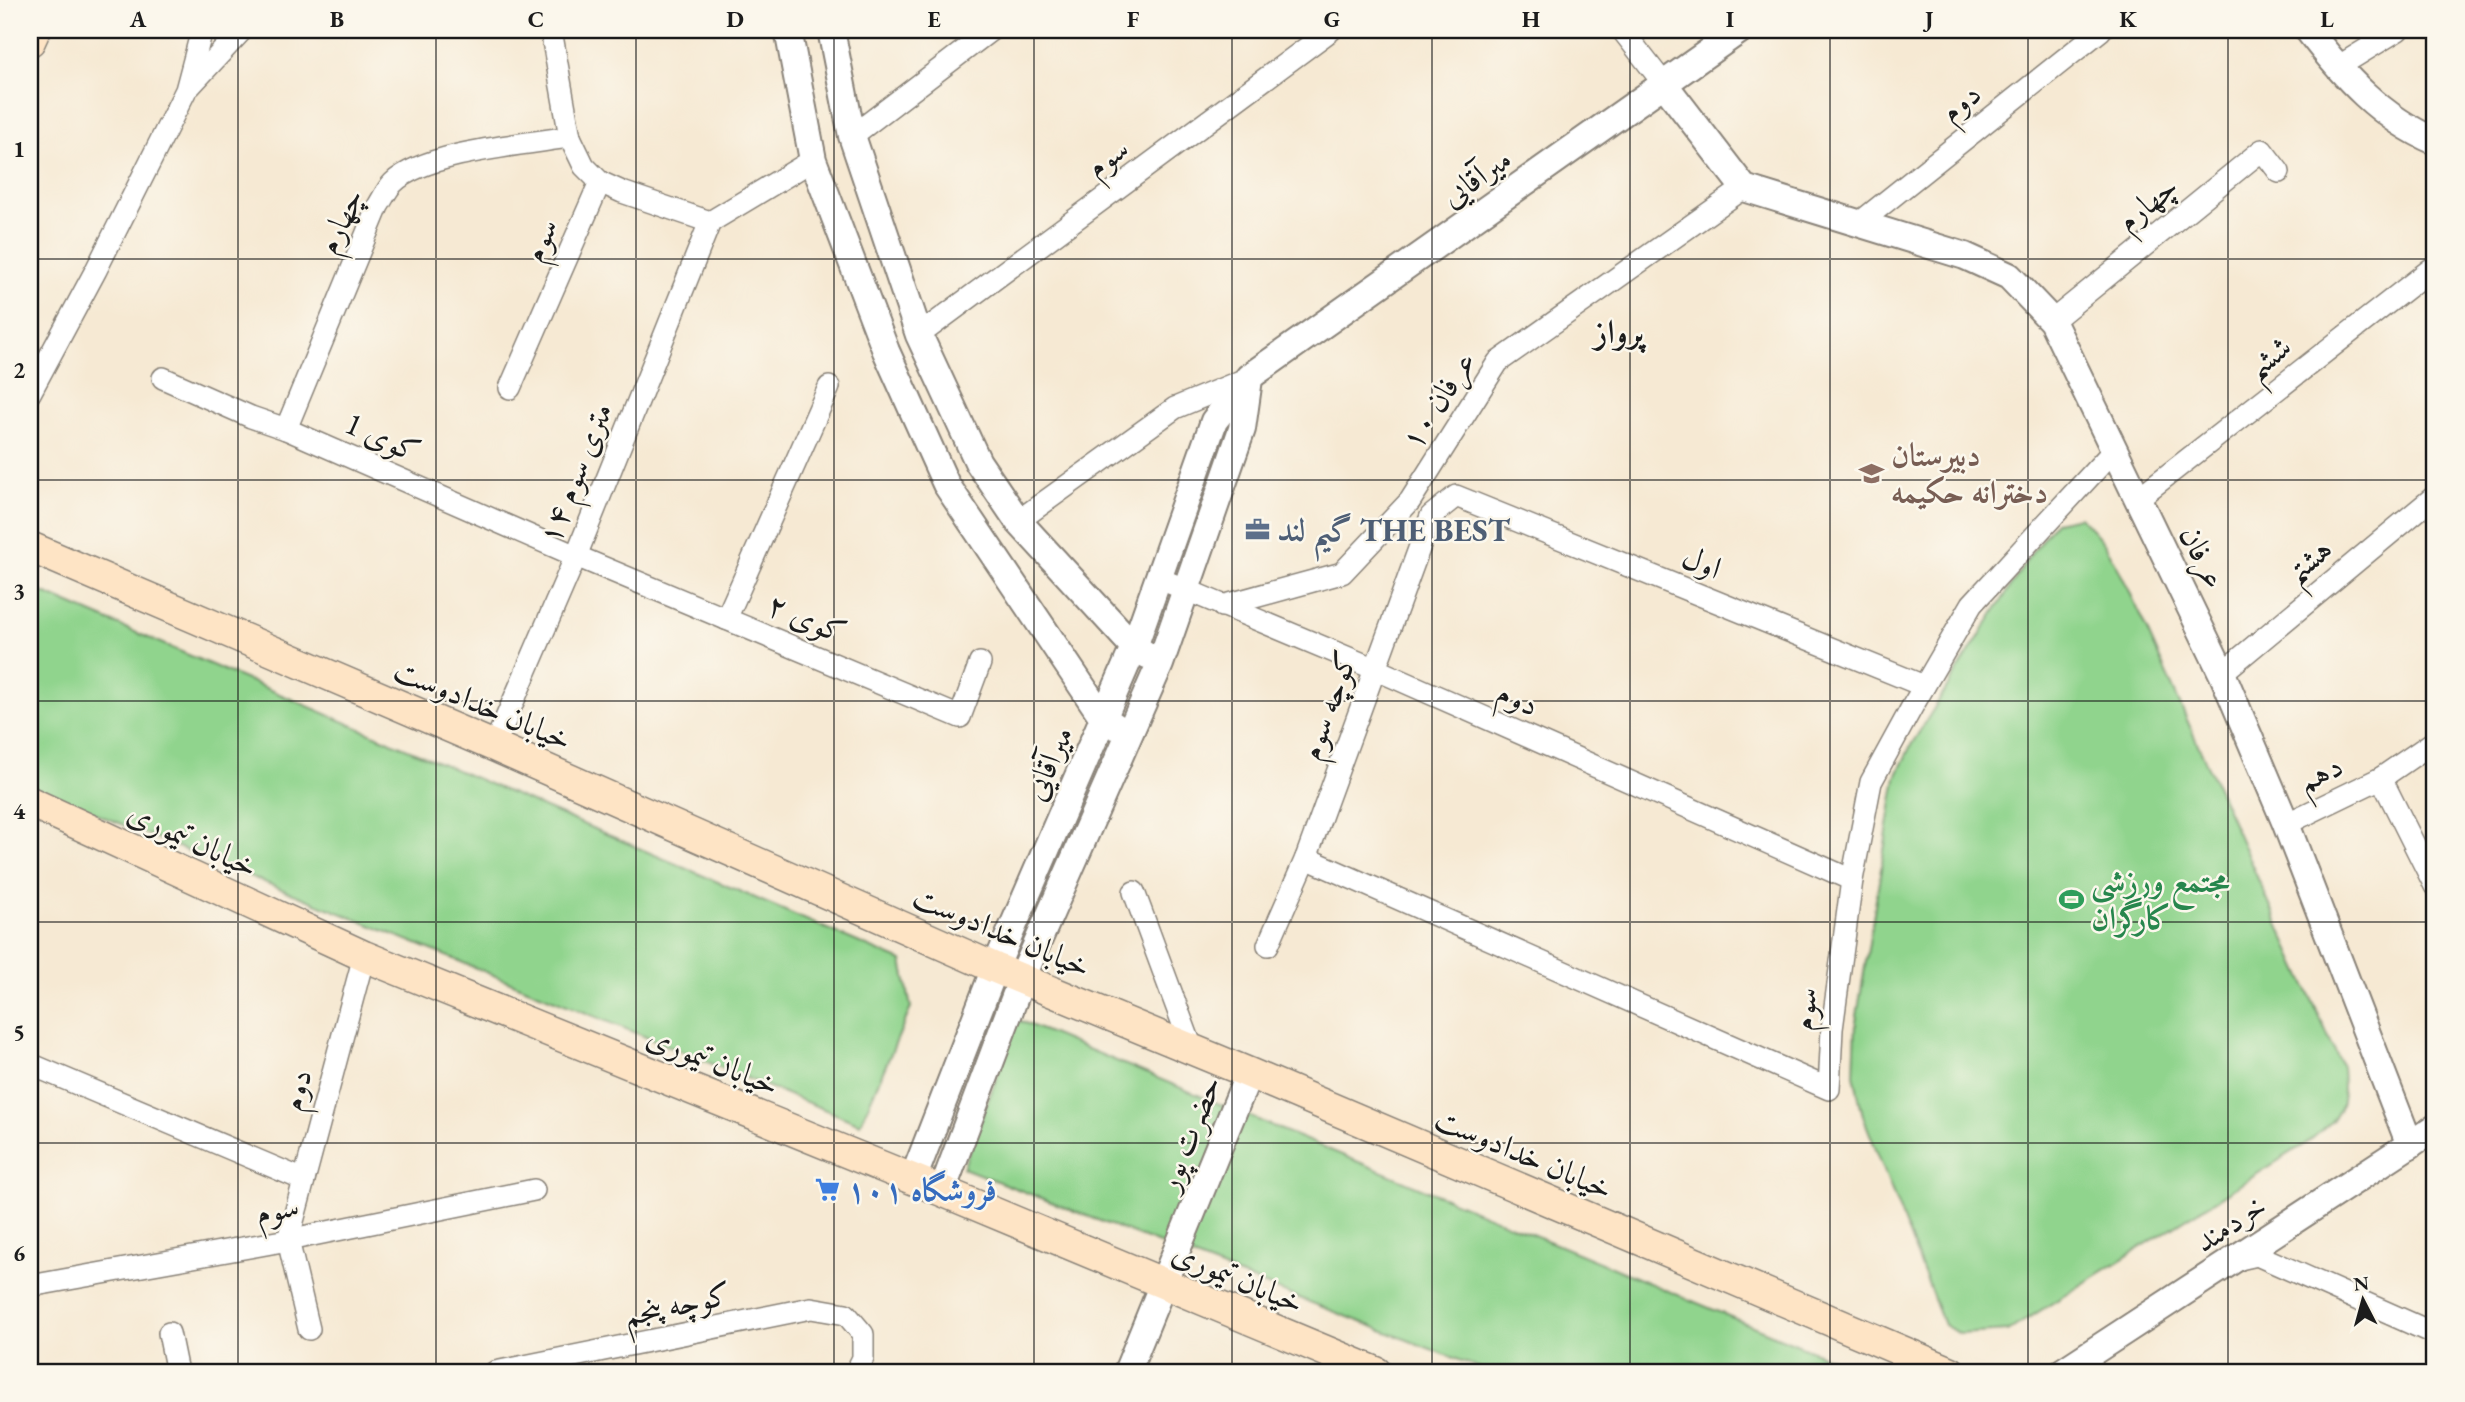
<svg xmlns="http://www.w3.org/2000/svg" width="2465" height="1402" font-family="'EB Garamond',Amiri,serif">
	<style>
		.green { fill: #90d48d; stroke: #567854; stroke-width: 2 }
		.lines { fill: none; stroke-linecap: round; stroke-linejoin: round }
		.minor-casing { stroke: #898278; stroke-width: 24 }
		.tertiary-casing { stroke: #898278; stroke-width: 30 }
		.secondary-casing { stroke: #898278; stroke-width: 33 }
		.minor { stroke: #fff; stroke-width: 21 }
		.tertiary { stroke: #fff; stroke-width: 26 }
		.secondary { stroke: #fee4c5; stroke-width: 30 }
		.grid { fill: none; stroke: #1c1c1c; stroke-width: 2; stroke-opacity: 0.55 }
		.labels { text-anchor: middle; stroke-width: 5; stroke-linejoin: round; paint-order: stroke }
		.street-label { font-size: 32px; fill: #1c1c1c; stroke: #fbf7ec }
		.education-label { font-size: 32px; font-weight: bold; fill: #785e54; stroke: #fbf7ec; text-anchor: start }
		.service-label { font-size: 32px; font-weight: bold; fill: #4e5e75; stroke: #fbf7ec; text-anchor: start }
		.leisure-label { font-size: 32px; font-weight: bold; fill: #27864d; stroke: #fbf7ec; text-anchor: start }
		.shop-label { font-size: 32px; font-weight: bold; fill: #366cbe; stroke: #fbf7ec; text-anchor: start }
		.neighbourhood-label { font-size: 33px; font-weight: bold; fill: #1c1c1c; stroke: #fbf7ec }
		.neatline { fill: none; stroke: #1c1c1c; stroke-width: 2.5 }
		.grid-label { font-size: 23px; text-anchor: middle; font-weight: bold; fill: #1c1c1c }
	</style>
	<rect width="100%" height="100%" fill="#fbf7ec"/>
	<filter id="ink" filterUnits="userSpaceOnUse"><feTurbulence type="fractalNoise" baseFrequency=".0143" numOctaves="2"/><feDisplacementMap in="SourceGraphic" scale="14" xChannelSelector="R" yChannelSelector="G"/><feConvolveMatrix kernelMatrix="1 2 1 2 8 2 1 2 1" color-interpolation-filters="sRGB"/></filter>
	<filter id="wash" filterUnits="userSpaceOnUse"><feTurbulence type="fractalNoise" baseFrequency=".00686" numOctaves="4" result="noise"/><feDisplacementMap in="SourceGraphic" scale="28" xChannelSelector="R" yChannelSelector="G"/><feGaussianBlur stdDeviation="1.57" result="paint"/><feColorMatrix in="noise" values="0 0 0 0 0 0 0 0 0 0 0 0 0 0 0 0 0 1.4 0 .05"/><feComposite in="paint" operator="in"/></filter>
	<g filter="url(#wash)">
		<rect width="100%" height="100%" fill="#f6e9d3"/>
		<g class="green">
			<path d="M2079,517C2106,539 2114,560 2129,590L2342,1067C2345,1111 2342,1114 2308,1142L2008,1331L1960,1334L1944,1325L1863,1116L1854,1075L1856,1022L1896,777L1911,745L2029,557L2055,522Z"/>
			<path d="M30,587L902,961L911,1008L860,1124L30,787Z"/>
			<path d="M1018,1020L1863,1372H1490L963,1168Z"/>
		</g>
	</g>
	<g filter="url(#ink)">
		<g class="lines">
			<defs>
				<g id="minor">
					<path d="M551,30L570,137"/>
					<path d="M1622,30L1664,84"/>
					<path d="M2336,68L2398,30"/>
					<path d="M190,86L242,30"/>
					<path d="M852,136L991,30"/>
					<path d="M1858,224L2101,30"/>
					<path d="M2052,321L2262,150L2279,172"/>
					<path d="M919,335L1331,30"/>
					<path d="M163,378L251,417L286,429L576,556L960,717L980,663"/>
					<path d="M510,388L600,182L622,192L710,222L813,160"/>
					<path d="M30,393L96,270L186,90L202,30"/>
					<path d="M286,429L378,206C383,198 387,189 393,183C424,152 526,144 570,137L584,166L600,182"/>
					<path d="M2137,499L2431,269L2435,276"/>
					<path d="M1018,521L1175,408L1248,378"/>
					<path d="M1158,578L1375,669L1852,880"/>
					<path d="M1222,606L1342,573L1410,501L1498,362L1744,188"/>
					<path d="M726,619L829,387"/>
					<path d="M2222,673L2435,496"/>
					<path d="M494,746L576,556L710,222"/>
					<path d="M2381,778L2435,886"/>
					<path d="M2286,824L2381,778L2435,741"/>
					<path d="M1306,858L1829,1089L1832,1029L1852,880L1871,782L1912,707L1972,604L2114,450"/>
					<path d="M1134,892L1193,1051"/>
					<path d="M1268,945L1306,858L1431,516L1456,496L1924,686"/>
					<path d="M30,1064L304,1180"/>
					<path d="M2235,1260L2257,1255L2435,1334"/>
					<path d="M30,1286L288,1240L534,1190"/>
					<path d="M309,1329L288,1240L364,956"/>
					<path d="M169,1333L177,1372"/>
					<path d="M495,1372L811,1308L846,1314L863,1334V1358L856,1372"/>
				</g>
				<g id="tertiary">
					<path d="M788,30L813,160L886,351L946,484L1104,719L1115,726"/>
					<path d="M831,30L852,136L919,335L978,462L1018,521L1134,647L1147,655"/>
					<path d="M2308,30C2343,76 2381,118 2435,141"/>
					<path d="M1664,84L1744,188L1965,256L2009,276L2052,321L2222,673L2286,824L2410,1145"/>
					<path d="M913,1179L995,968L1134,647L1214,421L1249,377L1740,30"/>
					<path d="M942,1191L1022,978L1160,664L1242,429L1249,379"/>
					<path d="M1127,1372L1249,1073"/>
					<path d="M2062,1372L2435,1128"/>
				</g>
				<g id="secondary">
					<path d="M30,41L35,30"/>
					<path d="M30,547L494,746L995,968L1249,1073L1951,1372"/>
					<path d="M30,802L364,956L942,1191L1376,1372"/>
				</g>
			</defs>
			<use href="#minor" class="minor-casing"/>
			<use href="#tertiary" class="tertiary-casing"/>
			<use href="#secondary" class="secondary-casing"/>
			<use href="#minor" class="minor"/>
			<use href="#tertiary" class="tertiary"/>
			<use href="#secondary" class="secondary"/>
		</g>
	</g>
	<path class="grid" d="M238,30V1372M436,30V1372M636,30V1372M834,30V1372M1034,30V1372M1232,30V1372M1432,30V1372M1630,30V1372M1830,30V1372M2028,30V1372M2228,30V1372M30,259H2435M30,480H2435M30,701H2435M30,922H2435M30,1143H2435"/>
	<defs>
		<symbol id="school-bare" viewBox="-9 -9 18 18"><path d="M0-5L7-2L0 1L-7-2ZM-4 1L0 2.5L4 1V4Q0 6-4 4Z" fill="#8d6e63" stroke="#fbf7ec" stroke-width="2.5" paint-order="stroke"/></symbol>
		<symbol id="office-bare" viewBox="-9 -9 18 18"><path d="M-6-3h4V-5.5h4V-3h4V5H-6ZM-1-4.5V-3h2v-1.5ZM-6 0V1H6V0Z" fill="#5c6f8a" stroke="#fbf7ec" stroke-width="2.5" paint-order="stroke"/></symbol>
		<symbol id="stadium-bare" viewBox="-9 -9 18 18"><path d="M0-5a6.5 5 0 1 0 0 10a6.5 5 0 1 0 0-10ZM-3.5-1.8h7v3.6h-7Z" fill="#2e9e5b" stroke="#fbf7ec" stroke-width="2.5" paint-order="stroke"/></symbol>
		<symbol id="supermarket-bare" viewBox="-9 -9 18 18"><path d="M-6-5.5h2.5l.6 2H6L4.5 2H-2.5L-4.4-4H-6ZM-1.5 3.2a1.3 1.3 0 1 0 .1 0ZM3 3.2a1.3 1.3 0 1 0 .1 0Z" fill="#3f7fe0" stroke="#fbf7ec" stroke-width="2.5" paint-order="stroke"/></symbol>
	</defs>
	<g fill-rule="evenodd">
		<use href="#school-bare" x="1854" y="456" width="35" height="35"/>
		<use href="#office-bare" x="1240" y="512" width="35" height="35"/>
		<use href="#stadium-bare" x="2054" y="882" width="35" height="35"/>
		<use href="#supermarket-bare" x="810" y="1172" width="35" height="35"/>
	</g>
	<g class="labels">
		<g class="street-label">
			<text transform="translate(1960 102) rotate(-39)" y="11">دوم</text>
			<text transform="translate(1107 157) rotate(-36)" y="11">سوم</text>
			<text transform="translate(1476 177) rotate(-35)" y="11">میرآقایی</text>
			<text transform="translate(2147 203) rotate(-39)" y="11">چهارم</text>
			<text transform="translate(340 221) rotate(-65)" y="11">چهارم</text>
			<text transform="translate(540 240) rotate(-67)" y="11">سوم</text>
			<text transform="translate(2268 357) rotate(-38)" y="11">ششم</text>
			<text transform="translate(1438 400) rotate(-57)" y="11">عرفان ۱۰</text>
			<text transform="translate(383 437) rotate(24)" y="11">کوی 1</text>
			<text transform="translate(575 473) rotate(-68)" y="11">۱۴ متری سوم</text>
			<text transform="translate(2203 557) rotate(64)" y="11">عرفان</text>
			<text transform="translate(2308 560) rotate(-40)" y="11">هشتم</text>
			<text transform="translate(1702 562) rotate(22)" y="11">اول</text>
			<text transform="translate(807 618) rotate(23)" y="11">کوی ۲</text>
			<text transform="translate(1518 698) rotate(24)" y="11">دوم</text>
			<text transform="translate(483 704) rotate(23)" y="11">خیابان خدادوست</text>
			<text transform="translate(1328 705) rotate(-70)" y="11">کوچه سوم</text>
			<text transform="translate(1048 763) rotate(-66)" y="11">میرآقایی</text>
			<text transform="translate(2320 773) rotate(-26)" y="11">دهم</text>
			<text transform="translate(193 839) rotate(25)" y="11">خیابان تیموری</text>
			<text transform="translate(1002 931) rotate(23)" y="11">خیابان خدادوست</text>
			<text transform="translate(1804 1009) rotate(-84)" y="11">سوم</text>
			<text transform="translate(713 1060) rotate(22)" y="11">خیابان تیموری</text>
			<text transform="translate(296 1090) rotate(-75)" y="11">دوم</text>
			<text transform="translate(1189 1133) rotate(-68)" y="11">حضرت پور</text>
			<text transform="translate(1524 1153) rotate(23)" y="11">خیابان خدادوست</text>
			<text transform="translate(277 1209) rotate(-11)" y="11">سوم</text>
			<text transform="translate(2230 1223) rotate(-33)" y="11">خردمند</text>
			<text transform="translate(1238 1277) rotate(23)" y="11">خیابان تیموری</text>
			<text transform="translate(677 1304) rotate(-12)" y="11">کوچه پنجم</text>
		</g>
		<g class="education-label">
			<text x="1891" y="466">دبیرستان<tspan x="1891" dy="37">دخترانه حکیمه</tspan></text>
		</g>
		<g class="service-label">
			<text x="1277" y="541">گیم لند THE BEST</text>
		</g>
		<g class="leisure-label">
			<text x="2091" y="892">مجتمع ورزشی<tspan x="2091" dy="37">کارگران</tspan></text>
		</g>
		<g class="shop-label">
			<text x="847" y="1201">فروشگاه ۱۰۱</text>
		</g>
		<g class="neighbourhood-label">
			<text x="1619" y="343">پرواز</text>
		</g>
	</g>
	<rect width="2465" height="1402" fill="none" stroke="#fbf7ec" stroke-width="77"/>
	<g transform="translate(2363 1300) rotate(354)" stroke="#fbf7ec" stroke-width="5" paint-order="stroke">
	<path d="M0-5L12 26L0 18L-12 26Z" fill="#1c1c1c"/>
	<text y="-10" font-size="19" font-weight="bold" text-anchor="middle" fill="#1c1c1c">N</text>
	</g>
	<rect x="38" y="38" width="2388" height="1326" class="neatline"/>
	<g class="grid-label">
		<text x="138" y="27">A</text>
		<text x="337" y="27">B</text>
		<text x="536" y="27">C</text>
		<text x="735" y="27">D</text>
		<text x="934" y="27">E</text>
		<text x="1133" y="27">F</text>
		<text x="1332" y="27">G</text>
		<text x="1531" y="27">H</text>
		<text x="1730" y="27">I</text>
		<text x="1929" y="27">J</text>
		<text x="2128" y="27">K</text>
		<text x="2327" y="27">L</text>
		<text x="19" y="157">1</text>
		<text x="19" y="378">2</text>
		<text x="19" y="599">3</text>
		<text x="19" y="819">4</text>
		<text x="19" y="1040">5</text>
		<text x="19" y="1261">6</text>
	</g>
</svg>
